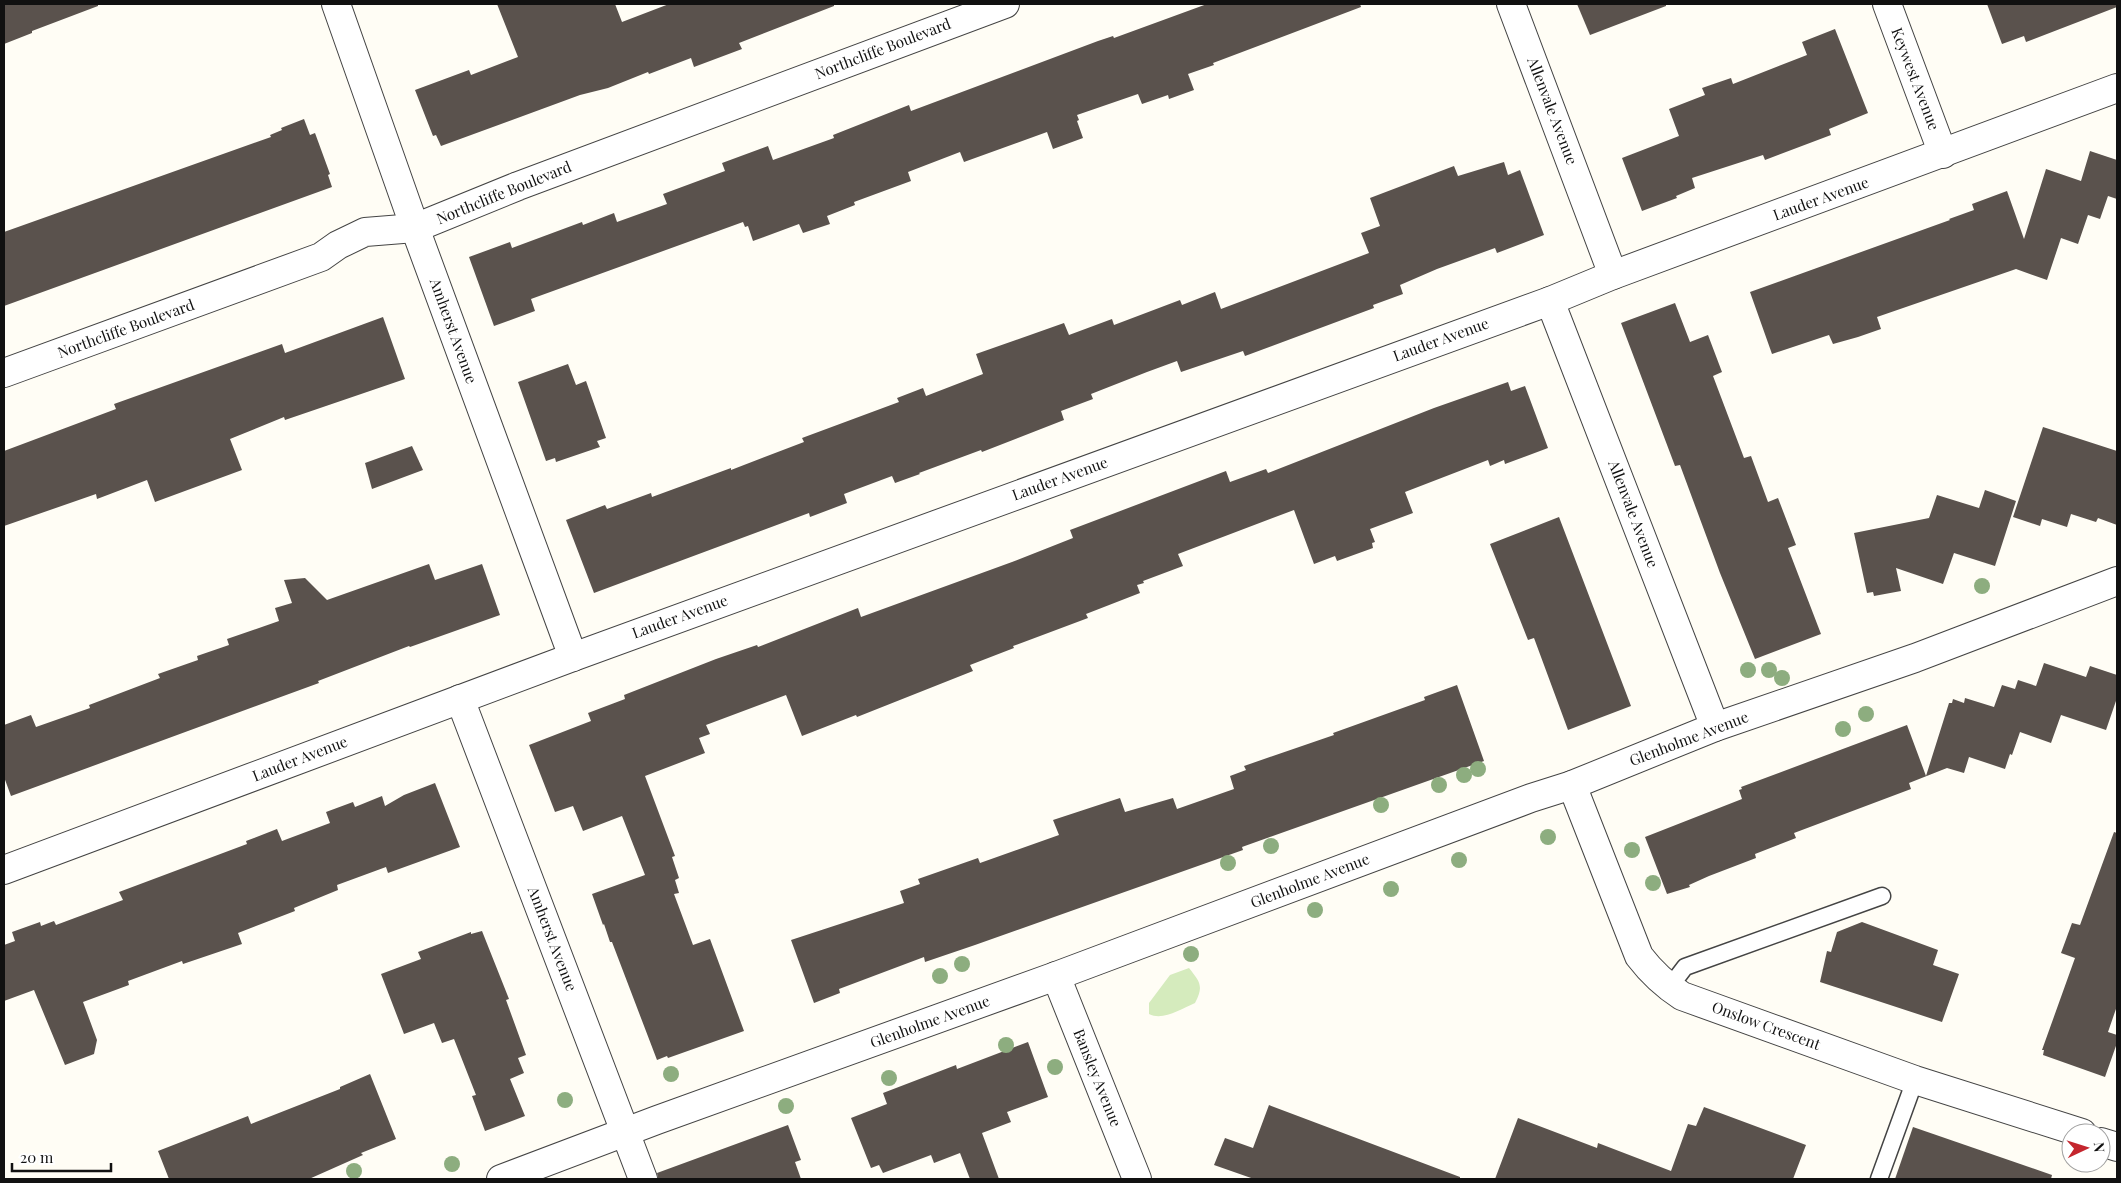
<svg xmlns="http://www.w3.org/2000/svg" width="2121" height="1183" font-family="'Playfair Display',serif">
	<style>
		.green { fill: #d5ebbd }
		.building { fill: #5a524d }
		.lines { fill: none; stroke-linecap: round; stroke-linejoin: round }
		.lane-casing { stroke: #444; stroke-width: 19 }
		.street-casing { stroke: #444; stroke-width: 30 }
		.lane { stroke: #fff; stroke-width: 16 }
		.street { stroke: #fff; stroke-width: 28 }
		.tree { fill: #8dad7f }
		.labels { text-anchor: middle; stroke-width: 5; stroke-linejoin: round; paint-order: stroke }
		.street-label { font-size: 15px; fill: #111; stroke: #fff }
	</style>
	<rect width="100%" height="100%" fill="#fffdf5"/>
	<path class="green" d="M1189,968C1200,982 1204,986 1195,1003C1181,1009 1163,1021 1149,1014V1003L1170,975Z"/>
	<g class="building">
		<path d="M4,4H98V6L32,31V33L4,44Z"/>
		<path d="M497,4H615L622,22L669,4H834V6L739,43L742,49L694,67L691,58L649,74L648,72L608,88L580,95L441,146L436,135L433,136L415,90L469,70L471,75L518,57Z"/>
		<path d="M1207,4H1360L1361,7L1213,63L1214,65L1188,74L1194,90L1169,99L1168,95L1142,104L1138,94L1077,115L1079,120L1077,121L1083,138L1053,149L1047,132L964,162L960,152L908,172L911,181L854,202L855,205L827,216L830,224L803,233L799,224L753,241L748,226L745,227L743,222L531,299L535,311L494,326L469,257L510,242L512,248L582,222L583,225L614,213L617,222L667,204L663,194L725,171L722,163L768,146L773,160L834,138L833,135L909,105L911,111L1098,41L1113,36L1114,38Z"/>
		<path d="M1577,4H1666V6L1590,35Z"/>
		<path d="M1987,4H2117V7L2026,42L2024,36L2002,44Z"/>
		<path d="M1835,29L1868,113L1829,129L1831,135L1765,160L1763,155L1692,178L1695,188L1676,196L1677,198L1642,211L1622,158L1679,136L1669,109L1705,95L1702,88L1731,78L1733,84L1807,55L1802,42Z"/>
		<path d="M304,119L310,135L315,133L330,174L328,175L332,187L4,306V232L271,137L270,135L282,130L281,128Z"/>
		<path d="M2090,151L2117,160V199L2108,196L2100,219L2088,215L2078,244L2061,238L2047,280L2016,269L1877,317L1881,329L1858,337L1833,344L1829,335L1772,354L1750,292L1950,220L1949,219L1974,210L1972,204L2007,191L2024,239L2046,169L2081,181Z"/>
		<path d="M1504,162L1508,175L1520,170L1544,235L1497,253L1495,248L1437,269L1400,285L1403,294L1373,305L1374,308L1245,356L1243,351L1181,372L1177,361L1147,372L1091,394L1093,399L1061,411L1064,420L982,452L981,450L919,473L920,474L895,483L892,476L844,494L847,503L810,517L809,513L594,593L566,520L605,505L607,509L651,493L652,497L731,468V470L804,442L802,438L899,402L897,398L923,388L926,396L983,374L976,354L1064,323L1069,335L1112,319L1114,325L1180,300L1182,305L1215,292L1221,309L1369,253L1361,233L1380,226L1370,198L1454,166L1458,176Z"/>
		<path d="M1675,303L1690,342L1708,335L1722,372L1713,376L1744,458L1751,456L1768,502L1778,498L1796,545L1788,548L1821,634L1755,659L1720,573L1680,465L1675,466L1621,323Z"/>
		<path d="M383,317L405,379L285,420L284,417L230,439L242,470L155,502L147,480L97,499L96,494L4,526V451L116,409L114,404L282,344L285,353Z"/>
		<path d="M568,364L576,385L586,381L606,438L597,441L600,447L556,462L555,458L546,461L518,382Z"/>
		<path d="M1508,382L1511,391L1525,386L1548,448L1505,464L1504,460L1490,466L1488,460L1405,492L1413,513L1370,529L1375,542L1372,543L1373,548L1337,561L1335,556L1314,564L1294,510L1178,554L1183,566L1143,581L1144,583L1137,585L1140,593L1086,614L1088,618L1013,646L1014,648L970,665L973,671L857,717L856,715L802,736L786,695L706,725L710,734L699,738L705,753L645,776L675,856L672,857L679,878L675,880L679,893L674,894L693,945L710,939L744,1031L668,1058L667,1056L657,1060L612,942H610L604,924L603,925L592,894L645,875L622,816L583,831L573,806L555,812L529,745L591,721L588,713L625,699L624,695L716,659L757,645L758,647L858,608L861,617L1012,562L1073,538L1070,530L1226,471L1230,482L1266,469L1268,473L1434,408Z"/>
		<path d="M2043,427L2117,451V525L2098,518L2096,522L2071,514L2067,527L2042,519L2040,526L2013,517Z"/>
		<path d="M412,446L423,470L372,489L365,463Z"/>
		<path d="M1985,490L2016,501L1995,566L1954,553L1943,584L1896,568L1901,591L1874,596L1873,592L1867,593L1854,533L1929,518L1937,495L1979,508Z"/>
		<path d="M1559,517L1631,706L1568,730L1534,638L1528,640L1490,544Z"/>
		<path d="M429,564L435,580L482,564L500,615L410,647L409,646L318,681L319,683L11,796L4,777V725L31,715L36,727L90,708L89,705L160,678L158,674L198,660L197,656L229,645L227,639L279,621L275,608L292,603L284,580L305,578L327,600Z"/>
		<path d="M2044,663L2086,677L2090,666L2117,675V698L2106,730L2061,715L2051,743L2020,732L2012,755L2010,754L2005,769L1969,757L1964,773L1947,768L1909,783L1911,789L1794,833L1796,838L1755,854L1756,858L1709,876L1689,885L1690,887L1667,894L1645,837L1742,799L1739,790L1742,789L1741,787L1907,725L1926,776L1949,703H1952L1953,699L1964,703L1965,698L1994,707L2002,685L2015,689L2018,680L2036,686Z"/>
		<path d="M1457,685L1484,761L1242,847L1243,850L975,945L925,962L924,957L839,989L840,993L814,1003L791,940L904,903L900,891L920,884L918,879L978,858L980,863L1059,835L1053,820L1120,798L1125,812L1173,798L1177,809L1234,789L1230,776L1246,770L1244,766L1334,735L1333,733L1425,700L1424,697Z"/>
		<path d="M435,783L460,847L388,873L386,867L337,885L338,890L294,908L295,911L238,933L242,944L183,964L182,961L128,981L129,985L83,1002L97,1040L94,1054L65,1065L34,990L4,1001V945L15,941L12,932L40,922L41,926L54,921L56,925L123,900L119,892L247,844L246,841L277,829L282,841L330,823L326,812L353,802L355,807L382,796L385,806L404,795Z"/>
		<path d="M2114,832L2117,833V1006L2108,1032L2117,1035V1043L2105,1077L2043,1055L2044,1050H2042L2075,958L2061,953L2072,923L2080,925Z"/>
		<path d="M1862,922L1938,950L1933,965L1959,974L1942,1022L1820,982L1827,951L1831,952L1837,932Z"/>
		<path d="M482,931L509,999L506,1000L526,1055L518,1058L524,1073L510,1079L525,1116L485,1131L472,1096L476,1095L454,1039L442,1043L434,1023L404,1034L381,974L421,959L418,952L471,932V934Z"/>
		<path d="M1028,1042L1048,1097L1007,1112L1011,1122L982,1133L999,1179H970L960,1153L934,1163L931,1155L883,1173L879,1165L871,1168L851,1118L887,1104L883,1093L956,1065L957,1069Z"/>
		<path d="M370,1074L396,1139L361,1153L363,1155L309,1179H169L158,1151L248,1116L251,1124L340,1089V1087Z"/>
		<path d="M1269,1105L1460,1177V1179H1254L1214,1165L1225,1138L1253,1148Z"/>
		<path d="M1704,1107L1806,1145L1793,1179H1495L1518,1118L1597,1148L1598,1143L1671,1171L1688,1124L1696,1126Z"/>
		<path d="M788,1125L801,1160L795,1162L801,1179H658L657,1173Z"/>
		<path d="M1913,1127L2052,1175L2051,1179H1895Z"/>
	</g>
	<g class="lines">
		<defs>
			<g id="lane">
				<path d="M1669,988L1685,967L1882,896"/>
				<path d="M1879,1179L1915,1080"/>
			</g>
			<g id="street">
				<path d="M336,4L415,228L573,657"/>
				<path d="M1511,4L1613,275"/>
				<path d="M1887,4L1943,154"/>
				<path d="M1550,301L1715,727"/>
				<path d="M4,373L321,257L338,245L365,232L415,228L518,186L1005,4"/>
				<path d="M460,699L643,1179"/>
				<path d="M1572,785L1639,956C1652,973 1665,985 1682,996L1915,1080L2082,1133"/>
				<path d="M4,870L573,657L1550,301L1613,275L2117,88"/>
				<path d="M1056,976L1137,1179"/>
				<path d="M2101,1142L2117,1147"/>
				<path d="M501,1179L657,1120L1056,976L1531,798L1572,785L1715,727L1915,658L2117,581"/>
			</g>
		</defs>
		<use href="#lane" class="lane-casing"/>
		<use href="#street" class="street-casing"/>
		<use href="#lane" class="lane"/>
		<use href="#street" class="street"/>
	</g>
	<g class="tree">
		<circle cx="1982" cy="586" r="8"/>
		<circle cx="1748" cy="670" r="8"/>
		<circle cx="1769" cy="670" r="8"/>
		<circle cx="1782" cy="678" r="8"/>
		<circle cx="1866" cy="714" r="8"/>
		<circle cx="1843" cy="729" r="8"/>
		<circle cx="1478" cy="769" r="8"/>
		<circle cx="1464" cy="775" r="8"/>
		<circle cx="1439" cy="785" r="8"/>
		<circle cx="1381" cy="805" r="8"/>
		<circle cx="1548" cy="837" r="8"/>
		<circle cx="1271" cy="846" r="8"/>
		<circle cx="1632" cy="850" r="8"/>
		<circle cx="1459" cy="860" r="8"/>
		<circle cx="1228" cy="863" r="8"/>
		<circle cx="1653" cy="883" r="8"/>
		<circle cx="1391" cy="889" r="8"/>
		<circle cx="1315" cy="910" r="8"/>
		<circle cx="1191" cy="954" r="8"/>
		<circle cx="962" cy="964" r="8"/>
		<circle cx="940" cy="976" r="8"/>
		<circle cx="1006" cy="1045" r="8"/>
		<circle cx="1055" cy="1067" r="8"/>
		<circle cx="671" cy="1074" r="8"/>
		<circle cx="889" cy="1078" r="8"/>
		<circle cx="565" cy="1100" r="8"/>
		<circle cx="786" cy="1106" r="8"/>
		<circle cx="452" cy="1164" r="8"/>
		<circle cx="354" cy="1171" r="8"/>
	</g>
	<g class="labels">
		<g class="street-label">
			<text transform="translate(883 49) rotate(-21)" y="5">Northcliffe Boulevard</text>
			<text transform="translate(1915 79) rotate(69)" y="5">Keywest Avenue</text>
			<text transform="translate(1552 111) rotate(69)" y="5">Allenvale Avenue</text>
			<text transform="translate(504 193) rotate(-22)" y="5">Northcliffe Boulevard</text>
			<text transform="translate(1821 199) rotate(-20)" y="5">Lauder Avenue</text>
			<text transform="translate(126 329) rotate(-20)" y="5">Northcliffe Boulevard</text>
			<text transform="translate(453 331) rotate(70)" y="5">Amherst Avenue</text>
			<text transform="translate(1441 340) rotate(-20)" y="5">Lauder Avenue</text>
			<text transform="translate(1060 479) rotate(-20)" y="5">Lauder Avenue</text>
			<text transform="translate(1633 514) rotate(69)" y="5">Allenvale Avenue</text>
			<text transform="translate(680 617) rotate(-20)" y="5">Lauder Avenue</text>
			<text transform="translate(1689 739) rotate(-21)" y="5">Glenholme Avenue</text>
			<text transform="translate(300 759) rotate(-21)" y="5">Lauder Avenue</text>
			<text transform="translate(1310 881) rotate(-21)" y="5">Glenholme Avenue</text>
			<text transform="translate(552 939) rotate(69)" y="5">Amherst Avenue</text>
			<text transform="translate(930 1022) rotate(-20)" y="5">Glenholme Avenue</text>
			<text transform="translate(1766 1026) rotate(20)" y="5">Onslow Crescent</text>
			<text transform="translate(1097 1078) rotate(68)" y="5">Bansley Avenue</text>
		</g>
	</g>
	<rect width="2121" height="1183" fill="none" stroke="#111111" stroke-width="10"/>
	<g transform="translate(2086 1148) rotate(86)"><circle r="24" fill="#ffffff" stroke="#a0a0a0"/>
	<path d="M0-4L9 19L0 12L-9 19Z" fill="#c4262e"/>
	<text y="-8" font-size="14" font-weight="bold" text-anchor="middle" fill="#111111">N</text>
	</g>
	<path d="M12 1163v8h99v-8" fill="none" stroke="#111111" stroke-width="2.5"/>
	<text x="20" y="1163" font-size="15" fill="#111111" stroke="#ffffff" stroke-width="4" paint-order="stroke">20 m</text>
</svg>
